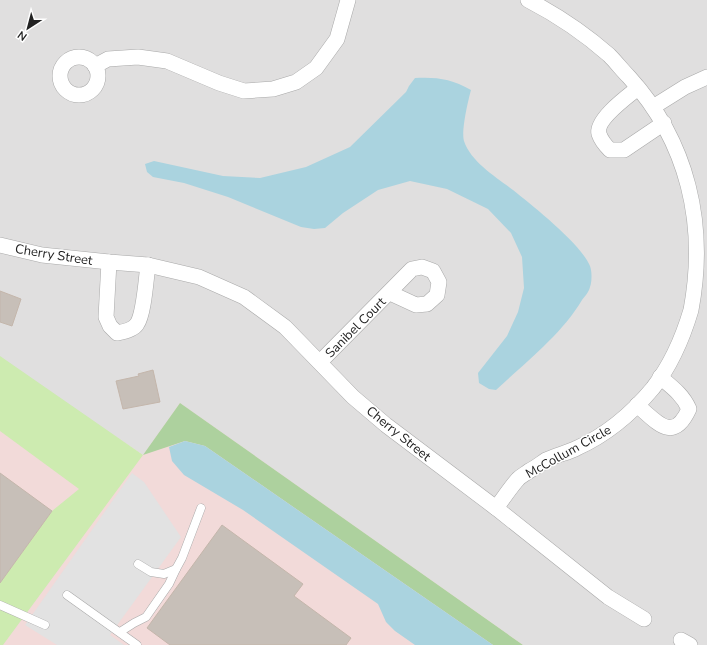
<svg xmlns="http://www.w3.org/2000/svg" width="707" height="645" font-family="'Nunito Sans',sans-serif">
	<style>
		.residential { fill: #e0dfdf }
		.commercial { fill: #f2dad9 }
		.grass { fill: #cdebb0 }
		.forest { fill: #add19e }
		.parking { fill: #e2e2e2 }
		.water { fill: #aad3df }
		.building { fill: #c7bfb8; stroke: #c4b6ab }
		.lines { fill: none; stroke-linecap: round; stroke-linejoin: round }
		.lane-casing { stroke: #a9a9a9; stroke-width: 9 }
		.street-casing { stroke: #a9a9a9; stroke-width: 16 }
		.lane { stroke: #fff; stroke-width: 8 }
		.street { stroke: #fff; stroke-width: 15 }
		.labels { text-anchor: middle; stroke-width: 3; stroke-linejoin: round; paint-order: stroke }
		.street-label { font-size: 13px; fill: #222; stroke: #fff }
	</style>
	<rect width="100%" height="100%" fill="#f2efe9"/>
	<path class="residential" d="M0,0H707V645H523L181,404L143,455L0,359Z"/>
	<path class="commercial" d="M0,359L143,455L180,403L523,645H0Z"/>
	<path class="grass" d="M0,356L143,455L3,645H0V583L52,511L79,489L0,431Z"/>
	<path class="forest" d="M180,403L523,645H493L205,446L185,441L143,455Z"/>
	<path class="parking" d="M132,473L144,482L181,537L110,635L124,645H57L25,625Z"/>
	<g class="water">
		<path d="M415,78C438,77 451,79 471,90C468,101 461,131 464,141C471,162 496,177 513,190C533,206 581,244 590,266C592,271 592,282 590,287C589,292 585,296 582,300C562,334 525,363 496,390L489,389L479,383L478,373L507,336L518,312L524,288L522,257L511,233L488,209L447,189L410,181L378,190L343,213L325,228L314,229L301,227L228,197L184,183L153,177L147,172L145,164L154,161L223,176L260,178L306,167L350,147L406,92L409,86Z"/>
		<path d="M185,441L205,446L493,645H415L395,631L386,622L378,604L243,510L184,475L172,461L169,447Z"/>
	</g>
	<g class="building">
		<path d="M0,291L21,299L12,326L0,322Z"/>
		<path d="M153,370L160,402L123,409L116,381L139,376L138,374Z"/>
		<path d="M0,473L52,511L0,583Z"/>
		<path d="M222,525L303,584L294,596L351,638L346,645H170L147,628Z"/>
	</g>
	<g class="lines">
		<defs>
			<g id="lane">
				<path d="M138,564L151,572L164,574L176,569L182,558L201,508"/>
				<path d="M67,595L137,645"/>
				<path d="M0,605L45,625"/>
				<path d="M120,632L134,623L146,617L169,584L176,569"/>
			</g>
			<g id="street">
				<circle cx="79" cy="76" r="19"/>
				<path d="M95,66L108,59L138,57L167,61L219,83L244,91L273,89L296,82L316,68L337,39L348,0"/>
				<path d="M638,88C628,96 595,120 599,134C601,140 605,145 610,150H624L664,123"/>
				<path d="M653,107L685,87L707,77"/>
				<path d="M0,245L42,255L109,262L148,265L199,277L244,297L285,327L353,397L386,425L496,508L608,597L644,619"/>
				<path d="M109,262L106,317L110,326L117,333C123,332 133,330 137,324C144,314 146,279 148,265"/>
				<path d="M320,362L412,269L422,267L433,271L439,282L437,295L427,304L416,305L390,293"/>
				<path d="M637,405C657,422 673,444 689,409C683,395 672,387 660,377"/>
				<path d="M496,508C503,499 510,488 518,479C521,476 525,474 529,471C535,468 540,464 546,460C556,455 567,453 577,448C606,435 633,412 653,388C671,365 683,337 691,310C707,224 688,142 629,77C622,70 616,62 609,55C585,34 557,15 528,0"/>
				<path d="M681,640L690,645"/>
			</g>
		</defs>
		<use href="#lane" class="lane-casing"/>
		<use href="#street" class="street-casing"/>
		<use href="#lane" class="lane"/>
		<use href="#street" class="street"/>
	</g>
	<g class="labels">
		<g class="street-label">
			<text transform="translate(54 254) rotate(9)" y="5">Cherry Street</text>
			<text transform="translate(355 327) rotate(-45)" y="5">Sanibel Court</text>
			<text transform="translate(399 433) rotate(39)" y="5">Cherry Street</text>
			<text transform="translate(568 451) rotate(-29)" y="5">McCollum Circle</text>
		</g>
	</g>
	<g transform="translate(28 28) rotate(216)" stroke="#ffffff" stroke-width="3" paint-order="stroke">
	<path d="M0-3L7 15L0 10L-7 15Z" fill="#222222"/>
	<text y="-6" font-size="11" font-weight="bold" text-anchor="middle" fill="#222222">N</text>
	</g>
</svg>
